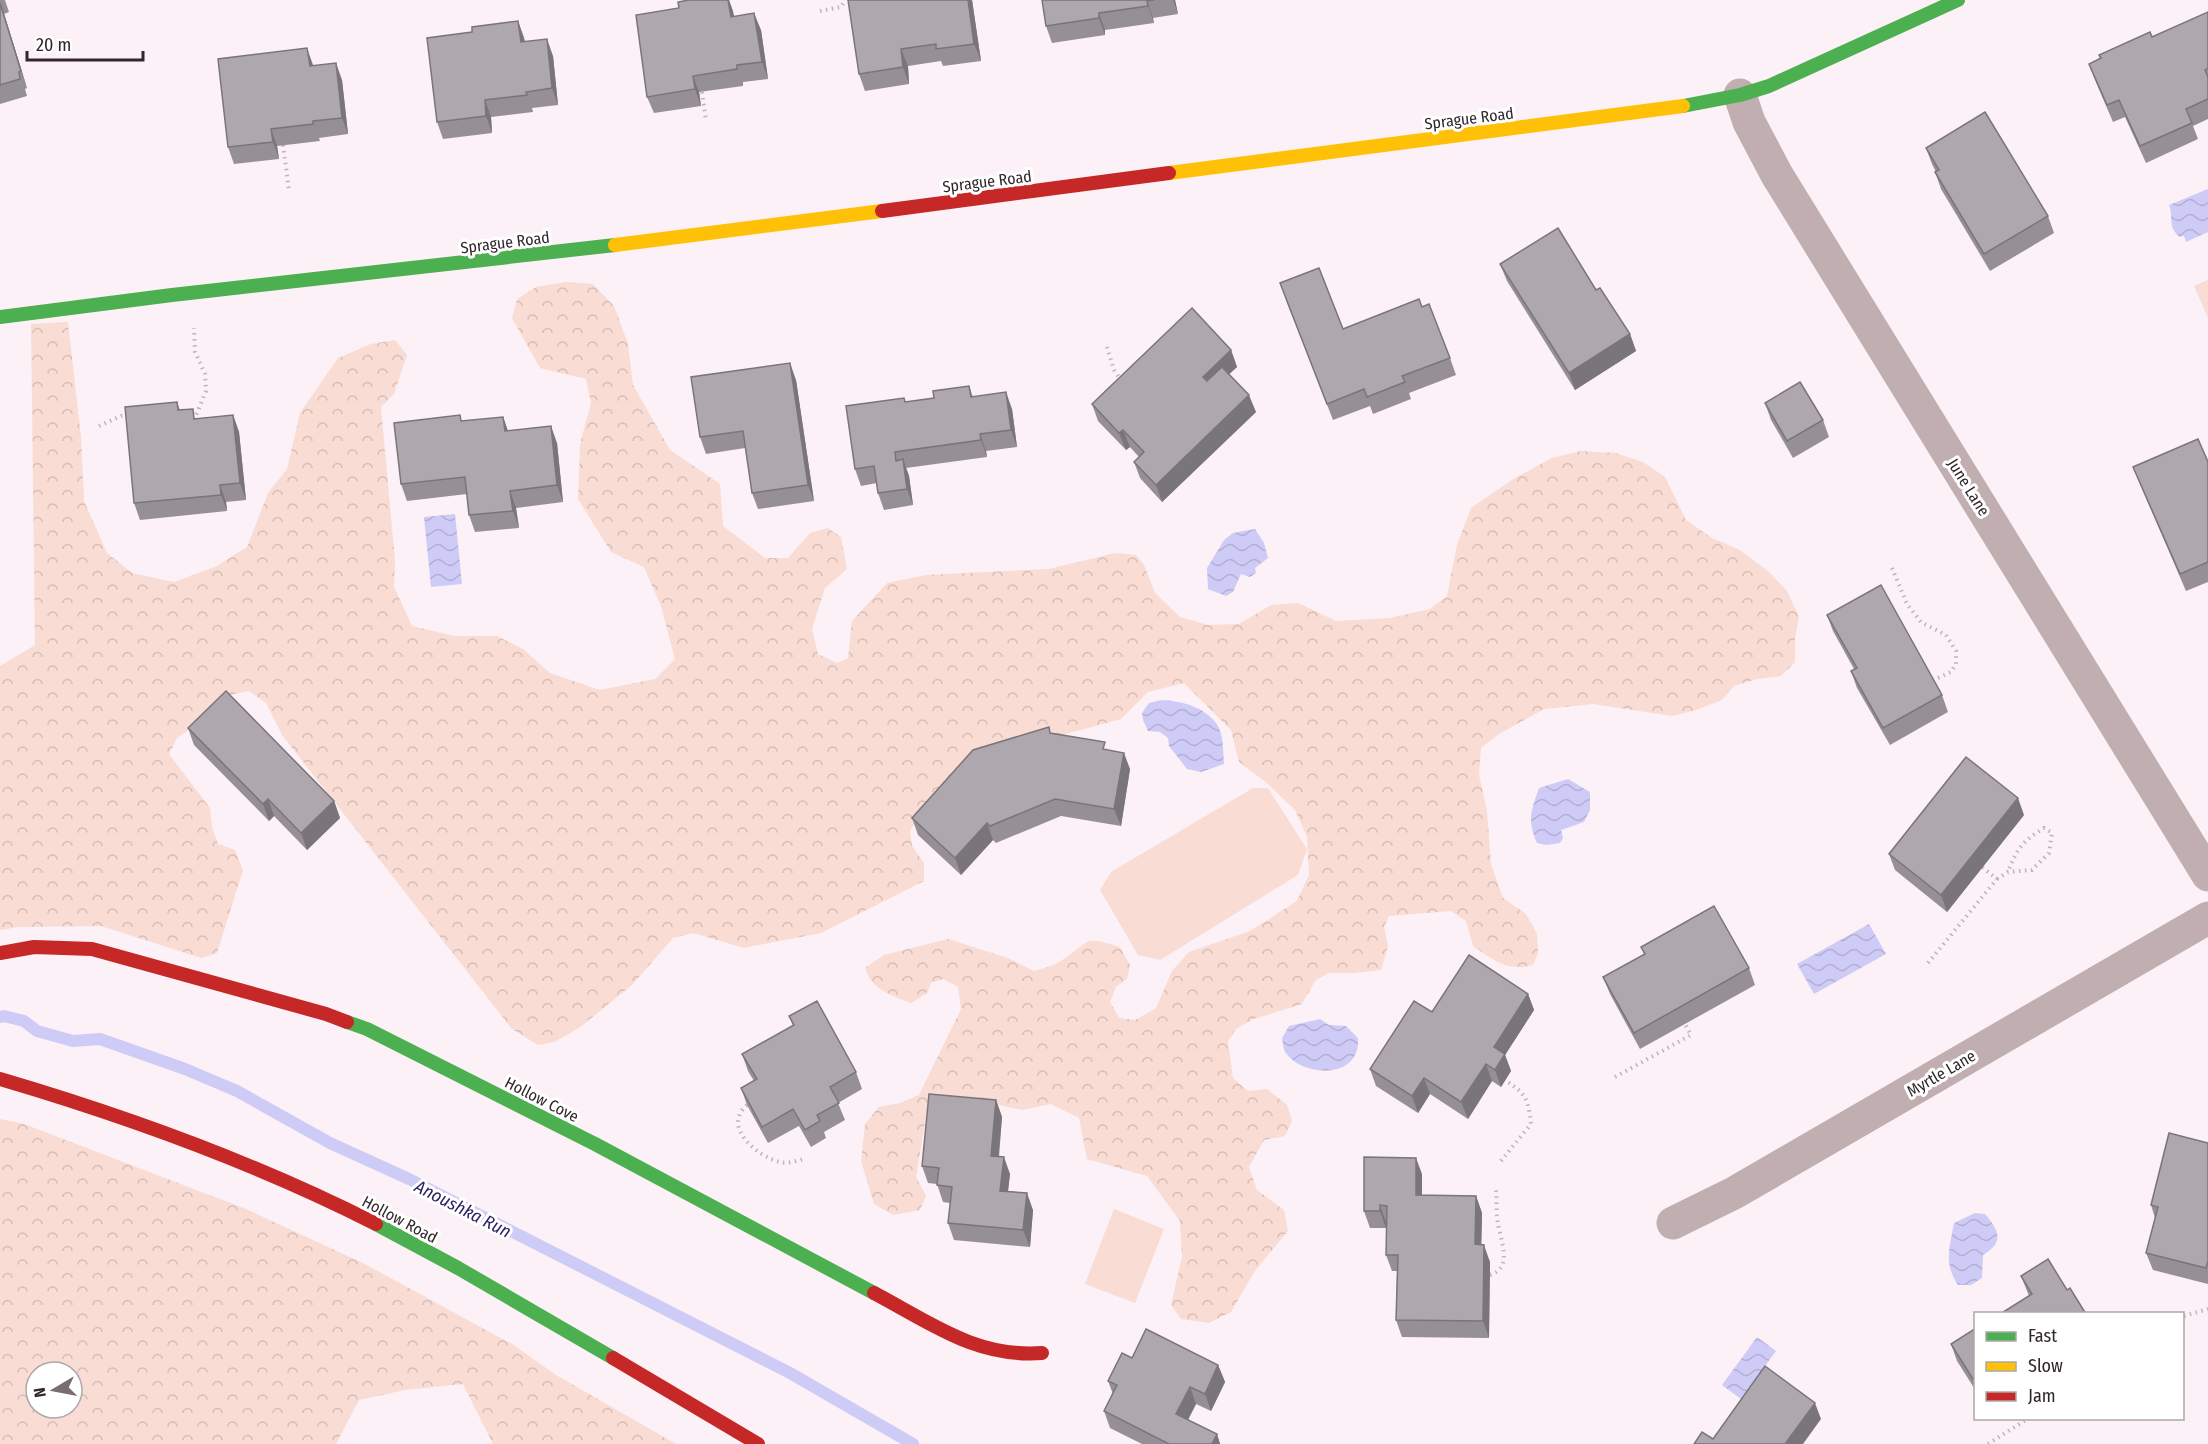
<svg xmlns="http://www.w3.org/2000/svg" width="2208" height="1444" font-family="'Fira Sans Condensed',sans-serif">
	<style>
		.green { fill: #f9dcd3 }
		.forest { fill: url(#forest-crowns); fill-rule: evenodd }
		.water { fill: url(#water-waves) }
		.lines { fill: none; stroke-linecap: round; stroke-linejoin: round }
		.stream { stroke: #cfcbf7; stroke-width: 12 }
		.path { stroke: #c0b4b6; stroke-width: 4; stroke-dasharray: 1.5 4.5; stroke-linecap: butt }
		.street { stroke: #c0aeb0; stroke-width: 33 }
		.fast { stroke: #4caf50; stroke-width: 14 }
		.slow { stroke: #ffc107; stroke-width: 14 }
		.jam { stroke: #c62828; stroke-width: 14 }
		.wall { fill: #969096 }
		.shaded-wall { fill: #7a757a }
		.building { fill: #afa7ae; stroke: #7a757a; stroke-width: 1.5 }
		.labels { text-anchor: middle; stroke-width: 6; stroke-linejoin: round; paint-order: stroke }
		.street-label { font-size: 16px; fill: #30262b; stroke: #fff }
		.water-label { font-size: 18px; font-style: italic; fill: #2b1f62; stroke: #fff }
	</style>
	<defs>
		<pattern id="forest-crowns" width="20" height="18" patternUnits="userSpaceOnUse" patternTransform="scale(1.5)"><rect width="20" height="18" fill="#f9dcd3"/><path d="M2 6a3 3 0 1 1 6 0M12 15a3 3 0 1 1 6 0" fill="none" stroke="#d6bdb5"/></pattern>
		<pattern id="water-waves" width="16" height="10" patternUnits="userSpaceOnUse" patternTransform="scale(1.5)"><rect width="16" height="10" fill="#cfcbf7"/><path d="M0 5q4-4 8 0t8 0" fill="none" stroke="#b2aed4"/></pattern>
	</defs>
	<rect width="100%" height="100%" fill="#fbf1f6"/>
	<g class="green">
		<path d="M2208,280V318L2194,286Z"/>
		<path d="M1253,788H1268L1307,849L1298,875L1160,960L1138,955L1100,890L1111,872Z"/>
		<path d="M1114,1209L1164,1229L1135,1303L1085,1284Z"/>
	</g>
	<g class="forest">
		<path d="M567,282L593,284L614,306L628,344L633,385L670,450L720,484L723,526L765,558H788L810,533L828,528L841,537L847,569L825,588L812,629L818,654L837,663L848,658L852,621L887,583L926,575L1049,569L1115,553L1136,555L1144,565L1155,593L1180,617L1208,625L1239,624L1271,605L1298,603L1336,621L1390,618L1430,609L1447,596L1457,545L1471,508L1515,478L1552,458L1581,451L1615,453L1643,462L1665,477L1686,520L1712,538L1740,550L1769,572L1787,591L1799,617L1795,639V662L1781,676L1757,679L1734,686L1722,700L1696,710L1672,716L1593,704L1544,709L1499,734L1481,748L1479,775L1487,811L1491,864L1503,898L1526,914L1537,934L1538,953L1533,965C1506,972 1494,960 1473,946L1466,921L1451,911L1389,916L1384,927L1388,946L1381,970L1353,973H1328L1315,981L1302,1004L1254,1019L1236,1029L1228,1041L1233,1078L1248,1091L1267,1089L1287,1105L1292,1121L1285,1136L1264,1140L1249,1167L1257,1190L1284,1210L1288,1231L1254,1272L1231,1312L1209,1323L1181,1319L1171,1305L1182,1257L1180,1221L1147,1176L1087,1159L1079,1118L1051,1104L1022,1110L999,1105H928L916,1177L926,1196L920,1210L893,1215L874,1204L861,1161L865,1124L879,1107L900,1103L919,1095L961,1009L958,987L943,979L931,983L927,993L911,1003C891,995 872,990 865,968L884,955L948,939L1008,958L1034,971C1043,968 1054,966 1061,961C1092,941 1080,935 1120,947L1130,965L1127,979L1116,987L1110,1002L1119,1018L1135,1020L1156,1008L1172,971L1189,952L1250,931L1297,901L1309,875L1307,837L1295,810L1267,783L1239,762L1231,730L1184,683L1148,692L1121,719L981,757L921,813L910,831L912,846L924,863V881L821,933L744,948L693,933L673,938L632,985L579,1028L554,1042L538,1045L512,1029L282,735L266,703L249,691L230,695L206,718L177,738L169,754L210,808L212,827L218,844L235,850L243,870L217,953L201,958L101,926L19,927L0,930V666L35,645L31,324L68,322L81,437L84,501L107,553L132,573L174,582L215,567L247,547L268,493L287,469L300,413L338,358L371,344L395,340L407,355L394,394L381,407L395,561L394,587L412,626L454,636H497L523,649L550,673L600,690L655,679L675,659L661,606L644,567L611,552L578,499L580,444L591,403L586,379L540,368L512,318L517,299L536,287Z"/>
		<path d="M0,1119L24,1124L246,1209L365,1264L512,1344L556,1375L676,1444H493L463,1384L405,1390L359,1400L336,1444H0ZM36,1372H72V1408H36Z"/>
	</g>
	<g class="water">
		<path d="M2208,189V232L2186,242L2184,236L2180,237C2167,227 2174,218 2169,205Z"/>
		<path d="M455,514L462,584L431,587L424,517Z"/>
		<path d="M1255,529L1264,543L1268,558L1255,568L1256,573L1250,577L1241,574L1233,592L1226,596L1208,589L1207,568L1224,540L1233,533Z"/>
		<path d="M1161,700C1181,701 1203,706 1216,723C1224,733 1223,752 1224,764L1201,772L1187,769L1169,746L1168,738L1160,732L1148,731L1143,720L1142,713L1149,703Z"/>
		<path d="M1568,779L1590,792V810L1584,822L1561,830L1563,838L1560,843L1547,845L1537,843C1527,819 1531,811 1539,788Z"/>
		<path d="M1869,924L1886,954L1814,994L1797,964Z"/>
		<path d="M1320,1019L1329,1025L1346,1026L1358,1038C1361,1081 1301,1077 1285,1052C1283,1048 1283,1042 1282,1038L1289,1026Z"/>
		<path d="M1975,1213L1985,1214C1999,1231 2005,1241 1983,1255L1982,1278L1971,1285H1958C1943,1263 1950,1247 1954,1223Z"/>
		<path d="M1757,1337L1776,1351L1741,1399L1722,1385Z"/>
	</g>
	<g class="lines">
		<path class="stream" d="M0,1017L4,1016L24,1021L37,1031L73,1041L100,1039L185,1069L237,1091L330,1143L409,1179L790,1373L913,1444"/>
		<g class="path">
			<path d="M820,11L841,7L845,0"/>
			<path d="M702,92L706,121"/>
			<path d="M283,145L289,190"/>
			<path d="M1107,347L1114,370L1122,382"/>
			<path d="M194,420L206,391L205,374L195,352L194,328"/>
			<path d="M99,426L121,416L129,415"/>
			<path d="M1892,568L1907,604L1921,622L1946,635L1956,651V664L1951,672L1931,681"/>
			<path d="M1997,879L2008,872L2032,870L2049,853L2052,833L2044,828C2023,841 2017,848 2008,872"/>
			<path d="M1928,963L1997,879L1982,867"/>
			<path d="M1615,1077L1691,1035L1685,1024"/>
			<path d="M747,1105C721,1127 758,1157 780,1162C787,1164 796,1161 804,1159"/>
			<path d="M1501,1161L1531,1124C1528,1098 1526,1094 1505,1080"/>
			<path d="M1490,1275C1513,1268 1501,1241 1498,1224C1496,1214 1497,1201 1496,1190"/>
			<path d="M2184,1316L2208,1309"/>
			<path d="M1988,1444L2029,1418"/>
		</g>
		<g class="street">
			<path d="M1740,95L1749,122L1777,175L2208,875"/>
			<path d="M1673,1223L1734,1193L2208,918"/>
		</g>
		<g class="fast">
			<path d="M1683,106L1740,95L1769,86L1958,0"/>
			<path d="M0,317L172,295L615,245"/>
			<path d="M347,1022L367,1029L595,1144L874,1293"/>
			<path d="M376,1224L458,1268L613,1358"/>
		</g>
		<g class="slow">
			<path d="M1169,173L1683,106"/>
			<path d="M615,245L882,211"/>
		</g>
		<g class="jam">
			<path d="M882,211L1169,173"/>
			<path d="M0,953L34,947L92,949L326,1014L347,1022"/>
			<path d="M0,1079C129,1117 256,1163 376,1224"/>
			<path d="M874,1293C931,1323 976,1358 1042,1353"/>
			<path d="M613,1358L758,1444"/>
		</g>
	</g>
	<g class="wall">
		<path d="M0,0H5L9,12L4,14L27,88L25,89L27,96L0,104Z"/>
		<path d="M689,0H729L734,16L761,30L768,79L743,82V86L699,92L701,106L654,113L647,97L679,8Z"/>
		<path d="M972,0L981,61L943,66L941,61L908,66L909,84L865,91L859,74Z"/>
		<path d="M1042,0H1175L1178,14L1153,18L1154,23L1105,30V35L1052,43L1046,26Z"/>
		<path d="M2208,12V119L2193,126L2198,139L2146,163L2125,117L2113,122L2095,80L2089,64L2100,59L2099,55L2152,37Z"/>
		<path d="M518,21L525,41L553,56L558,105L532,108L533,112L491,117L492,133L443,139L437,122L472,32Z"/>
		<path d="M313,66L342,80L348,134L319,138L320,141L277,146L279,159L234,164L228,147Z"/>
		<path d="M1926,148L2048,216L2054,233L1990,271L1941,189L1935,172H1936L1932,164Z"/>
		<path d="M1500,264L1596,290L1630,334L1636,351L1575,390L1507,281Z"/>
		<path d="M1286,300L1343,329L1422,307L1450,358L1456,375L1409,393L1411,399L1373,414L1370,406L1333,420Z"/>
		<path d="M1231,350L1237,367L1229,374L1256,412L1162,502L1140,478L1134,462L1139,457L1130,447L1126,450L1098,421L1092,404Z"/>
		<path d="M796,380L814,501L758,509L752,493L745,448L706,454L700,437Z"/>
		<path d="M969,386L973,397L1012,409L1017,447L986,451L987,457L906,468L909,476L913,505L884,510L878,493L877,483L861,486L855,469L905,402L934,398Z"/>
		<path d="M177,402L180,410L197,419L233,415L239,432L246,500L226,502L227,511L140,520L134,503Z"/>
		<path d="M1765,403L1823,420L1829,437L1793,458L1771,420Z"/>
		<path d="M503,417L508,431L557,443L563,502L516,508L519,528L475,532L469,515L467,494L407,501L401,484L462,421Z"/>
		<path d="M2208,462V582L2186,591L2140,484L2133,467Z"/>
		<path d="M1827,615L1942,695L1948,712L1890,745L1857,688L1851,671L1854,669L1833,631Z"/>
		<path d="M188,728L334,801L340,818L307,850L274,816L269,821L194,745Z"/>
		<path d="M1051,733L1107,750L1130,769L1121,826L1061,816L996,843L993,840L961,875L918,835L912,818Z"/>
		<path d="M2024,815L1947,912L1895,870L1889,854Z"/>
		<path d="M1641,947L1749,968L1755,985L1640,1049L1610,994L1603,977L1644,954Z"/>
		<path d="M1528,994L1534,1010L1505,1055L1511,1071L1501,1087L1492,1081L1468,1119L1430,1094L1418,1113L1376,1086L1370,1069L1432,1012Z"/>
		<path d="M789,1016L856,1072L862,1089L838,1103L845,1120L824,1132L826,1138L811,1147L799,1126L768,1143L747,1105L741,1088L754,1081L748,1071L742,1054L793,1026Z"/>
		<path d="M996,1100L1002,1117L999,1157L1010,1174L1008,1191L1033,1210L1030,1247L954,1240L948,1223L950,1203L943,1202L937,1184L928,1183L922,1166Z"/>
		<path d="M2208,1143V1284L2153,1270L2146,1253L2155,1218L2151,1205Z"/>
		<path d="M1422,1174V1195L1476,1196L1482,1213L1481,1245L1490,1262L1489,1338L1402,1337L1396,1320L1397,1271H1392L1386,1255L1387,1222L1386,1228H1370L1364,1211Z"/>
		<path d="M2021,1276L2067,1290L2086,1314L2029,1296Z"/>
		<path d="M1976,1328V1391L1957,1361L1951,1344Z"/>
		<path d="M1132,1358L1218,1365L1225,1382L1211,1411L1196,1404L1188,1420L1217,1434L1220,1444H1142L1110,1428L1104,1411L1113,1394L1108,1381Z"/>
	</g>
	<g class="shaded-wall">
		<path d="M728,0H729L733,11L737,34L731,17Z"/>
		<path d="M968,0H972L981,61L974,44Z"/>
		<path d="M1173,0H1175L1178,14Z"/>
		<path d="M1147,1L1153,18L1154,23L1148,6Z"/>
		<path d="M0,2L4,14L27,88L21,71Z"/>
		<path d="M754,13L761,30L768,79L762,62Z"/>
		<path d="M1099,13L1105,30V35L1099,18Z"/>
		<path d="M518,21L524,38L527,59L521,42Z"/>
		<path d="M547,39L553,56L558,105L552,88Z"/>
		<path d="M307,48L313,65L316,83L310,66Z"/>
		<path d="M901,49L908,66L909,84L903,67Z"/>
		<path d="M336,63L342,80L348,134L342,118Z"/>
		<path d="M693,76L699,92L701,106L695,89Z"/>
		<path d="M485,100L491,117L492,133L486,116Z"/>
		<path d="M271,129L277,146L279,159L273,142Z"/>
		<path d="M1630,334L1636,351L1575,390L1569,373Z"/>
		<path d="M1231,350L1237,367L1209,393L1203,377Z"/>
		<path d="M790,363L796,380L814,501L808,485Z"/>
		<path d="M1006,392L1012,409L1017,447L1011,430Z"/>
		<path d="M1249,395L1256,412L1162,502L1156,485Z"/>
		<path d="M233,415L239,432L246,500L240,483Z"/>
		<path d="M503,417L509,434L505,431Z"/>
		<path d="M551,426L557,443L563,502L557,485Z"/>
		<path d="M1123,430L1130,447L1126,450L1119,433Z"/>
		<path d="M980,434L986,451L987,457L981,440Z"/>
		<path d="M903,459L909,476L913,505L907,489Z"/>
		<path d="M220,485L226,502L227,511L221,495Z"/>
		<path d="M510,491L516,508L519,528L513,511Z"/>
		<path d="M1124,753L1130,769L1121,826L1114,809Z"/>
		<path d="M2018,798L2024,815L1947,912L1941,895Z"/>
		<path d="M268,799L274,816L269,821L263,804Z"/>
		<path d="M334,801L340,818L307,850L301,833Z"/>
		<path d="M987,823L993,840L961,875L955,858Z"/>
		<path d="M1528,994L1534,1010L1505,1055L1511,1071L1501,1087L1495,1070L1494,1047Z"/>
		<path d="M1486,1064L1492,1081L1468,1119L1461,1102Z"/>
		<path d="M1424,1078L1430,1094L1418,1113L1412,1096Z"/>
		<path d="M996,1100L1002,1117L997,1173L991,1156Z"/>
		<path d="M1004,1157L1010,1174L1006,1207L1000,1191Z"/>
		<path d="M1416,1158L1422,1174V1212L1416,1195Z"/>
		<path d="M1027,1193L1033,1210L1030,1247L1023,1230Z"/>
		<path d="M1476,1196L1482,1213L1481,1261L1475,1244Z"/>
		<path d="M1380,1205L1386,1222V1228L1380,1211Z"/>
		<path d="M1484,1245L1490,1262L1489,1338L1483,1321Z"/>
		<path d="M1218,1365L1225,1382L1211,1411L1205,1394Z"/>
		<path d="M1190,1387L1196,1404L1182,1431L1176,1414Z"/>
		<path d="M1815,1403L1821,1419L1803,1444H1785Z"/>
		<path d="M1217,1434L1220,1444H1212Z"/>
	</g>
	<g class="building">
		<path d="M689,0H728L731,17L754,13L762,62L737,65V69L693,76L695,89L647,97L636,15L679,8L678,2Z"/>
		<path d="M848,0H968L974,44L936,49V44L901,49L903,67L859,74Z"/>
		<path d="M1042,0H1154L1147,1L1148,6L1099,13V18L1046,26Z"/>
		<path d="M0,3L21,71L19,72L20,79L0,85Z"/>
		<path d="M2208,12V68L2205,70L2208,77V99L2186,109L2192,123L2140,146L2119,100L2107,105L2089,64L2101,58L2099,55L2150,32L2152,37Z"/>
		<path d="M518,21L521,42L547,39L552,88L526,92L527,95L485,100L486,116L437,122L427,38L472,32V27Z"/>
		<path d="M307,48L310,66L336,63L342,118L313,121V124L271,129L273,142L228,147L218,59Z"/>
		<path d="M1985,112L2048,216L1984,254L1935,172L1939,170L1926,148Z"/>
		<path d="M1558,228L1596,290L1600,288L1630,334L1569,373L1500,264Z"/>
		<path d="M1319,268L1343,329L1419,299L1422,307L1429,304L1450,358L1402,376L1405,382L1367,397L1364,389L1327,404L1280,283Z"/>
		<path d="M1192,308L1231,350L1203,377L1207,381L1222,367L1249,395L1156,485L1134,462L1144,452L1123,430L1119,433L1092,404Z"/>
		<path d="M790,363L808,485L752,493L743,431L700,437L691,377Z"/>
		<path d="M1800,382L1823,420L1787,441L1765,403Z"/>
		<path d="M969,386L971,397L1006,392L1011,430L980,434L981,440L895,452L896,461L903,459L907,489L878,493L874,466L855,469L846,406L904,398L905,402L934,398L933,391Z"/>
		<path d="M177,402L178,410L193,409L194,419L233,415L240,483L220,485L221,495L134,503L125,407Z"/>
		<path d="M460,415L461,421L503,417L505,431L551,426L557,485L510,491L513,511L469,515L465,477L401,484L394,423Z"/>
		<path d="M2198,439L2208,462V562L2180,574L2133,467Z"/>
		<path d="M1881,585L1942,695L1883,728L1851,671L1857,668L1827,615Z"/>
		<path d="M226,691L334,801L301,833L268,799L263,804L188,728Z"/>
		<path d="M1049,727L1050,733L1105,742L1103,749L1124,753L1114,809L1055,799L990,826L987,823L955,858L912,818L973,750Z"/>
		<path d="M1966,757L2018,798L1941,895L1889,854Z"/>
		<path d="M1714,906L1749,968L1634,1033L1603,977L1645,954L1641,947Z"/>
		<path d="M1469,955L1528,994L1494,1047L1505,1054L1495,1070L1486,1064L1461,1102L1424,1078L1412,1096L1370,1069L1414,1001L1432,1012Z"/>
		<path d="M817,1001L856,1072L830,1087L839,1103L817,1115L820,1121L805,1130L793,1109L762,1127L741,1088L757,1079L742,1054L794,1025L789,1016Z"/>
		<path d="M929,1094L996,1100L991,1156L1004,1157L1000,1191L1027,1193L1023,1230L948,1223L952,1187L937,1185L939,1168L922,1166Z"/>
		<path d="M2169,1133L2208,1143V1261L2206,1268L2146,1253L2158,1207L2151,1205Z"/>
		<path d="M1364,1157L1416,1158V1195L1476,1196L1475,1244L1484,1245L1483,1321L1396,1320L1398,1255H1386L1387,1206L1380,1205V1211H1364Z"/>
		<path d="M2048,1259L2067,1290L2070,1288L2086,1314H2000L2032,1294L2021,1276Z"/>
		<path d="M1976,1328V1384L1951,1344Z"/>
		<path d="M1146,1329L1218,1365L1205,1394L1190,1387L1176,1414L1217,1434L1212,1444H1169L1104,1411L1117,1385L1108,1381L1122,1353L1132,1358Z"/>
		<path d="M1765,1366L1815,1403L1785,1444H1694L1702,1432L1713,1439Z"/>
	</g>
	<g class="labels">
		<g class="street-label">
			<text transform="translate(1469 118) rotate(-7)" y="6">Sprague Road</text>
			<text transform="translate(987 181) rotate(-7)" y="6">Sprague Road</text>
			<text transform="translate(505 242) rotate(-7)" y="6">Sprague Road</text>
			<text transform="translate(1969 487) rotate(58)" y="6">June Lane</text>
			<text transform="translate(1941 1073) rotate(-30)" y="6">Myrtle Lane</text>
			<text transform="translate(542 1099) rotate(27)" y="6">Hollow Cove</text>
			<text transform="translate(400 1219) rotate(28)" y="6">Hollow Road</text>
		</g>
		<g class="water-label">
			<text transform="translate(463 1209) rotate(27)" y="6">Anoushka Run</text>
		</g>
	</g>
	<rect x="1974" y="1312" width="210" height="108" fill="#ffffff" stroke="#aca8aa" stroke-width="1.5"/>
	<rect x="1986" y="1332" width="30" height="9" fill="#4caf50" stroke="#aca8aa" stroke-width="1.5"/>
	<text x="2028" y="1342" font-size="18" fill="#30262b">Fast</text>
	<rect x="1986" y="1362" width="30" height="9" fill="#ffc107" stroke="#aca8aa" stroke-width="1.5"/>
	<text x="2028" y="1372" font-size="18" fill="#30262b">Slow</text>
	<rect x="1986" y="1392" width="30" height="9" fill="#c62828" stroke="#aca8aa" stroke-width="1.5"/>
	<text x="2028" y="1402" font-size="18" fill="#30262b">Jam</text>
	<g transform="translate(54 1390) rotate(260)"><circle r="28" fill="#ffffff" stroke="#aca8aa" stroke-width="1.5"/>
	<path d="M0-4.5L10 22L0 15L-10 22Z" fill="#776d72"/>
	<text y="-9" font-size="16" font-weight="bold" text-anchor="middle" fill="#30262b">N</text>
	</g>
	<path d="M27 51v9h116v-9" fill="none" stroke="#30262b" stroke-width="3"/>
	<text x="36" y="51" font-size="18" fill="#30262b" stroke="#ffffff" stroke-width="4.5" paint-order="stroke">20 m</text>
</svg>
